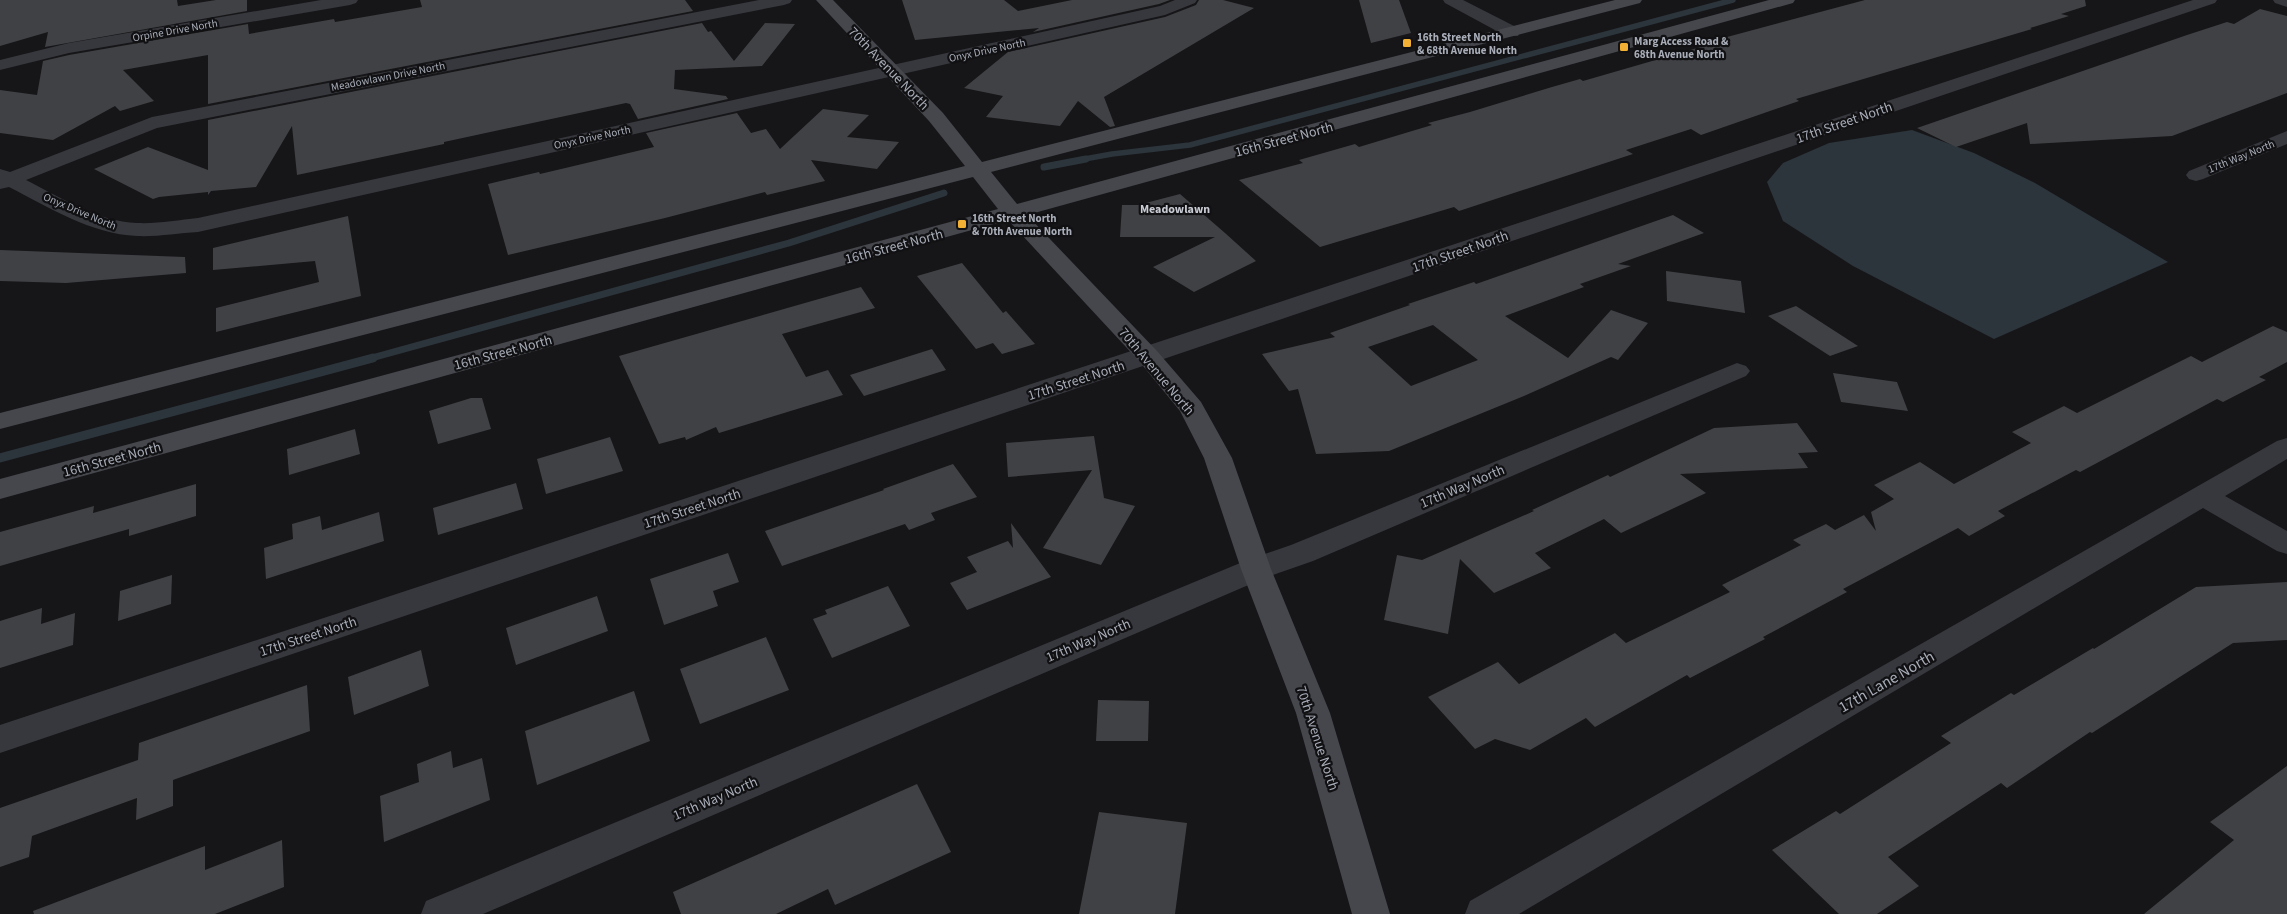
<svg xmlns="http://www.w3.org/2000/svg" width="2287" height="914" font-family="'Source Sans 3',sans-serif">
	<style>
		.water { fill: #2c353c }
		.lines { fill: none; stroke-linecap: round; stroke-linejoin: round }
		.stream-far2 { stroke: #2c353c; stroke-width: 5.5 }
		.stream-far1 { stroke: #2c353c; stroke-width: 7 }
		.stream { stroke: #2c353c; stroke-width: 9 }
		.building { fill: #404145; fill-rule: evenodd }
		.street { fill: #37383d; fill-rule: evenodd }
		.secondary { fill: #45474d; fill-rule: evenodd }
		.poi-dot { fill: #f2b134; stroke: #111113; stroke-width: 2 }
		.labels { text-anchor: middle; stroke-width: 4.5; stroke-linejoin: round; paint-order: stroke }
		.far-street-label { font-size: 11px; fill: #a8adb8; stroke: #111113 }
		.far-poi-label { font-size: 11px; font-weight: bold; fill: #a8adb8; stroke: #111113; text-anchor: start }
		.far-neighbourhood-label { font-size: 12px; font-weight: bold; fill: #c9ccd4; stroke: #111113 }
		.street-label { font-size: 14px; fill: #a8adb8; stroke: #111113 }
		.near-street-label { font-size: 16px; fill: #a8adb8; stroke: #111113 }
	</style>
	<rect width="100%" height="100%" fill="#161618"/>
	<path class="water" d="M1912,130L1974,153L2035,183L2168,262L1994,339L1853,266L1783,221L1767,182L1783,163L1829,143Z"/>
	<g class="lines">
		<path class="stream-far2" d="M1079,160L1112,154L1190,145L1733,0"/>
		<g class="stream-far1">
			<path d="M1044,167L1086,159"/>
			<path d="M368,359L789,243L944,193"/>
		</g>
		<path class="stream" d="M0,458L373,358"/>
	</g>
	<g class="building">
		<path d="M0,0H177L178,6L216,0H247V11L45,47L48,32L0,46Z"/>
		<path d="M420,0H685L693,11L208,104V55L123,70L154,101L120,111L115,106L53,140L0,133V90L37,95L43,61L69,55L248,24L249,34L334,19L335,22L422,7Z"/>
		<path d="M902,0H1004L1018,11L1072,0H1170L1159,4L1033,32L1039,28L915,40Z"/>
		<path d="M1199,0H1223L1254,8L1104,97L1115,126L1110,127L1078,101L1060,126L986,117L1003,96L964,88L1008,52L1165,17L1196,5Z"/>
		<path d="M1359,0H1399L1411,33L1371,43Z"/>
		<path d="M1865,0H2085L2086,6L2061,14L2069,16L2030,28L2032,29L1796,99L1799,101L1701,135L1691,129L1626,150L1633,154L1459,211L1454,207L1320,247L1239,180L1303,163L1299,160L1355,144L1359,147L1432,125L1428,123L1470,112L1552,87L1580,79L1583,81L1704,46L1701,44Z"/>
		<path d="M2260,9L2287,16V93L2172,136L2030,144L2027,123L1956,147L1917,128L2187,35L2227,22L2234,24Z"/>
		<path d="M702,23L708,32L711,31L734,61L765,23L795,24L762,66L675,70L674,89L726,96L728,99L638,119L630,104L626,103L444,142V144L297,175L292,126L256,187L211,191L208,195V192L159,197L153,199L94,169L148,147L208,170V120Z"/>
		<path d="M823,109L869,115L847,137L899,142L877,169L811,160L825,181L767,195L765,192L665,218L508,255L488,184L539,172L540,174L654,147L646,133L737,113L751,133L766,129L780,149Z"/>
		<path d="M1180,194L1225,233L1256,261L1194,292L1153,267L1215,237H1120L1122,205H1138Z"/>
		<path d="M1673,215L1704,233L1618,264L1631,266L1580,284L1584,287L1505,316L1568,358L1611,310L1648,323L1618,360L1611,357L1524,396L1389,451L1316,454L1298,389L1289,391L1262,354L1335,337L1330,333L1410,305L1408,304L1474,282L1476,284ZM1433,325L1478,360L1411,386L1368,347Z"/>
		<path d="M348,216L361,296L216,332V308L319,282L315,261L213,270V248Z"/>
		<path d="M0,250L185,257L186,273L66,283L0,281Z"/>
		<path d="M962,263L1003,313L1006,311L1035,344L1002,354L993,343L976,349L917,276Z"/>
		<path d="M1666,271L1741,281L1745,313L1667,301Z"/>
		<path d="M861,287L875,308L782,334L806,377L828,370L843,395L719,433L716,427L686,440L685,437L659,444L619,356Z"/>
		<path d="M1796,306L1858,346L1830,356L1768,316Z"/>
		<path d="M2273,326L2287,332V362L2259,377L2266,380L2223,402L2217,399L2080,472L2076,470L1998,511L2005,516L1969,536L1958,528L1843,589L1847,592L1763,637L1765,639L1690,678L1687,675L1595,727L1586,718L1530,750L1495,739L1475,749L1428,697L1498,662L1519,684L1615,633L1626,643L1730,592L1722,585L1801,545L1793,540L1826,524L1835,530L1864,515L1876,531L1871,512L1894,499L1874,485L1920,462L1954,484L2031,443L2012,432L2064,406L2077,413L2191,356L2202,362Z"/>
		<path d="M932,349L946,370L864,396L850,375Z"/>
		<path d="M1833,373L1897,382L1908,411L1841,402Z"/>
		<path d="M471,398H482L491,429L438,444L429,411Z"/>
		<path d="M1797,423L1818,452L1798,453L1808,468L1680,474L1706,493L1621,533L1604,519L1535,553L1551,568L1494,593L1460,559L1448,634L1384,620L1397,555L1422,560L1534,511L1532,510L1608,475L1610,477L1714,428Z"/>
		<path d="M355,429L360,454L289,475L287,449Z"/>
		<path d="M1094,436L1104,498L1135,506L1101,565L1043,548L1092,470L1008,477L1006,443Z"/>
		<path d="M610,437L623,471L546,494L537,459Z"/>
		<path d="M953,464L977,497L931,513L935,520L909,530L905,524L782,566L765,531L884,490L883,489Z"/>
		<path d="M516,483L523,509L438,535L433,508Z"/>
		<path d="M196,484V516L129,536V529L0,566V532L94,506L93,513Z"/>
		<path d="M379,512L384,541L266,579L264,548L293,539L292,524L320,516L322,530Z"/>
		<path d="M1011,523L1051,577L967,610L950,583L977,572L967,557L1008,541L1013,548Z"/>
		<path d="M728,553L739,582L713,591L718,606L664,625L650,579Z"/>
		<path d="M172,575L171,604L118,621L120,591Z"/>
		<path d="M2287,582V640L2233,643L2092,733L2090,732L2007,788L2001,783L1888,857L1919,886L1877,914H1839L1772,850L1836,811L1840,814L1951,743L1941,736L2011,693L2014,695L2093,648L2094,649L2196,587Z"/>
		<path d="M888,586L910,626L832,658L813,619L827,614L825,610Z"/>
		<path d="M597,596L608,631L516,665L506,628Z"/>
		<path d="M42,608L41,624L75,613L73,645L0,668V621Z"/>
		<path d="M766,637L789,690L700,724L680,669Z"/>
		<path d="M421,650L429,686L354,715L348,677Z"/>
		<path d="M307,685L310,731L173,780V806L136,820L137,798L32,836L29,857L0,867V808L138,760L139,743Z"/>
		<path d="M634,691L650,741L537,785L525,731Z"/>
		<path d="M1098,700L1149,701L1148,741H1096Z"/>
		<path d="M451,751L453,768L482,758L490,800L384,842L380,796L419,782L417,764Z"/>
		<path d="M2287,766V914H2144L2234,840L2210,822Z"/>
		<path d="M917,784L951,852L835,905L828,889L776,914H681L673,892Z"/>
		<path d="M1099,812L1187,823L1175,914H1079Z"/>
		<path d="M282,840L284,887L215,914H34L33,911L205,846V870Z"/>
	</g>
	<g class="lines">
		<g class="street">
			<path d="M321,0H358L356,3L350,5L69,53L0,70V60L69,43Z"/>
			<path d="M759,0H792L790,3L784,5L157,128L26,180C60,197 98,222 137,223C157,224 178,220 198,218L1160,6L1175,0H1197L1195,3L1165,15L198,232C178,233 157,237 137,236C91,234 48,207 9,187L0,189V169L10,172L152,117Z"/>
			<path d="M1443,0H1463L1518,28L1520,32L1518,36H1506L1445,3Z"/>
			<path d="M2193,0H2217L2215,3L0,753V725Z"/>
			<path d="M2273,0H2287V7L2275,3Z"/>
			<path d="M2287,131V144L2203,179L2196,181L2189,179L2186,175L2189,171Z"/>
			<path d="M1737,363L1746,366L1750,371L1746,376L1313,561L1267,577L483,914H421L426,901L1245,561L1291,545Z"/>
			<path d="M2287,438V459L2225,496L2287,531V554L2277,551L2203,508L1519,914H1465L1470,901L2277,441Z"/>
		</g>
		<path class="secondary" d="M816,0H833L943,113L982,162L1615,0H1642L1640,3L991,172L1017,204L1769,0H1795L1793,3L1027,215L1157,351L1201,402L1232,458L1271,569L1330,713L1390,914H1352L1296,713L1241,569L1204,458L1180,411L1139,361L1008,220L0,499V479L998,209L973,177L0,429V413L965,166L929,121Z"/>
	</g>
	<g class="poi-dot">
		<rect x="1402" y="38" width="10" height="10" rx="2.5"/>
		<rect x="1619" y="42" width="10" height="10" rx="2.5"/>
		<rect x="957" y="219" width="10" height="10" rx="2.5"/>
	</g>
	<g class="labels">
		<g class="far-street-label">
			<text transform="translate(175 30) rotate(-10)" y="4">Orpine Drive North</text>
			<text transform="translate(987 50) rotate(-12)" y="4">Onyx Drive North</text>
			<text transform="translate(388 76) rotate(-11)" y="4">Meadowlawn Drive North</text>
			<text transform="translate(592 137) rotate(-12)" y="4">Onyx Drive North</text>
			<text transform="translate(2241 156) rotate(-22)" y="4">17th Way North</text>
			<text transform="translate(80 211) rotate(23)" y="4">Onyx Drive North</text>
		</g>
		<g class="far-poi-label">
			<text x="1417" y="41">16th Street North<tspan x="1417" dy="13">&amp; 68th Avenue North</tspan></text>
			<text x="1634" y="45">Marg Access Road &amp;<tspan x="1634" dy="13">68th Avenue North</tspan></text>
			<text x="972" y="222">16th Street North<tspan x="972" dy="13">&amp; 70th Avenue North</tspan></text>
		</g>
		<g class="far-neighbourhood-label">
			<text x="1175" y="213">Meadowlawn</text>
		</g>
		<g class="street-label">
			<text transform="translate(889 68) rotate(46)" y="5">70th Avenue North</text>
			<text transform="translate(1844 122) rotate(-19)" y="5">17th Street North</text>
			<text transform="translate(1284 139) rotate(-15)" y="5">16th Street North</text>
			<text transform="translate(894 246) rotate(-15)" y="5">16th Street North</text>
			<text transform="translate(1460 251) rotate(-19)" y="5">17th Street North</text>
			<text transform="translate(503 352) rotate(-15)" y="5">16th Street North</text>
			<text transform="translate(1157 371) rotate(50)" y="5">70th Avenue North</text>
			<text transform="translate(1076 380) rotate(-18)" y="5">17th Street North</text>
			<text transform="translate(112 459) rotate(-15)" y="5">16th Street North</text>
			<text transform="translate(1462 486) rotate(-23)" y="5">17th Way North</text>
			<text transform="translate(692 508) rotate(-18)" y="5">17th Street North</text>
			<text transform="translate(308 636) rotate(-18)" y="5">17th Street North</text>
			<text transform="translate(1088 640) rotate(-23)" y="5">17th Way North</text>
			<text transform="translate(1318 738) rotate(72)" y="5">70th Avenue North</text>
			<text transform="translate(715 798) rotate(-23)" y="5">17th Way North</text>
		</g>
		<g class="near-street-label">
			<text transform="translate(1886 681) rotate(-30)" y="6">17th Lane North</text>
		</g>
	</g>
</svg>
